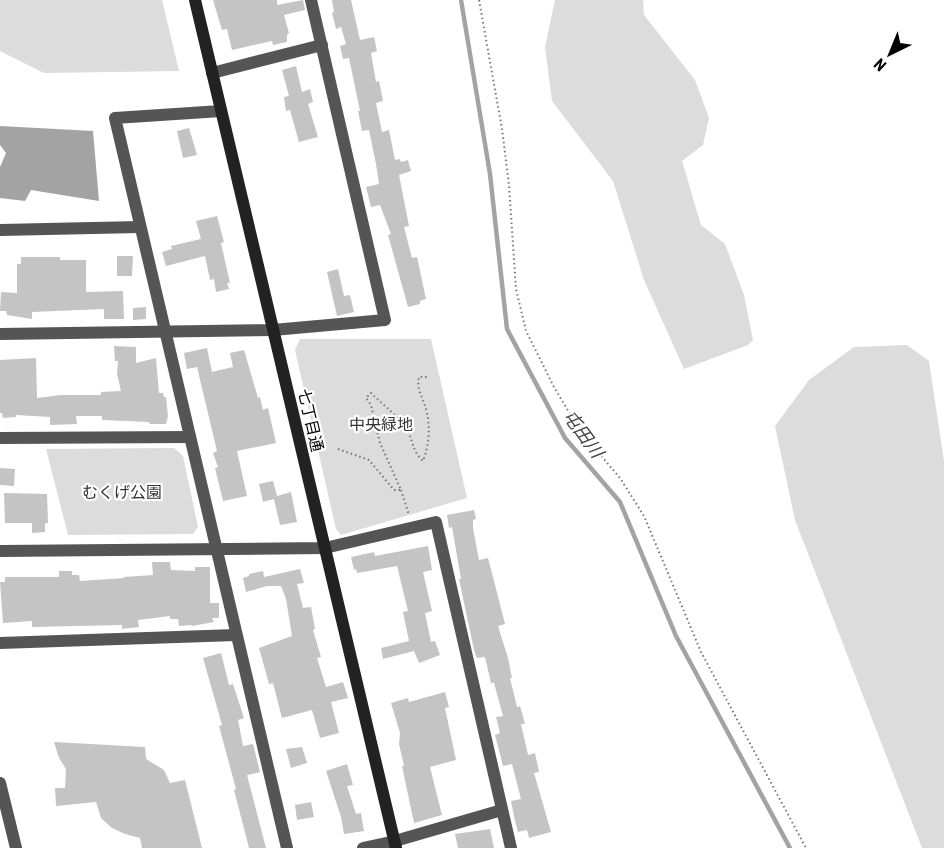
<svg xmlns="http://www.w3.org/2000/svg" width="944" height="848" font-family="'Roboto Condensed','Noto Sans JP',sans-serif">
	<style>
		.green { fill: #dcdcdc }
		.water { fill: #a3a3a3 }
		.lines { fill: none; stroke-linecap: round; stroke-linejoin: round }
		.stream { stroke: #a3a3a3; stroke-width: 4.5 }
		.building { fill: #c4c4c4 }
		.path { stroke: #777; stroke-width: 2; stroke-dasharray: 1.5 3; stroke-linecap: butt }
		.street { stroke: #555; stroke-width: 12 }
		.secondary { stroke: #222; stroke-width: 12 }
		.labels { text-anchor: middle; stroke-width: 4.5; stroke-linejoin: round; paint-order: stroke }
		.street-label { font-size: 16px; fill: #000; stroke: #fff }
		.park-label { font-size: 16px; fill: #333; stroke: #fff }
		.water-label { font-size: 18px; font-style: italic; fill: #444; stroke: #fff }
	</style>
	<rect width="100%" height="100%" fill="#fff"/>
	<g class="green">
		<path d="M0,0H162L179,71L44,73L0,51Z"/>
		<path d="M555,0H643L644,15L695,80L709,118L703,145L682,161L701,225L725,244L744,295L753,340L748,345L684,369L644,280L613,181L552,101L545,47Z"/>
		<path d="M300,339H431L467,498L341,535L336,529L295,350Z"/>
		<path d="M907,345L929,361L944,461V848H922L795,520L775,426L809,380L854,347Z"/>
		<path d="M174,448L183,456L198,527L193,534L68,535L46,449Z"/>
	</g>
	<path class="water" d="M0,126L93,131L99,201L31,190L25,201L0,198V167L6,153L0,145Z"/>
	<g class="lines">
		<path class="stream" d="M461,0L490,174L507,329L565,438L620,502L676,636L790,848"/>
	</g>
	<g class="building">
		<path d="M213,0H277V5L303,0L305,10L284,15L289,33L287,35V42L273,45L272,41L232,50L227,29L222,30Z"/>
		<path d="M332,0H351L360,40L374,37L377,51L371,53L376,82L379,81L383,101L376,103L382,132L389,130L395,160L400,159L401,162L408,160L411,171L399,175L409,226L404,227L412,258L417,257L426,299L420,301V304L408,307L388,235L391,234L380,205L371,207L366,187L379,184L376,164L369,130L362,131L358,111H360L349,58L343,59L340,46L346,44L341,27L336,29L332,13L334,12Z"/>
		<path d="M296,66L302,92L310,89L313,102L308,104L318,137L299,142L290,110L286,111L284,97L289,96L282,70Z"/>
		<path d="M189,128L197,155L183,158L177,131Z"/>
		<path d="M217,216L224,242L221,243L230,283H227L229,289L216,292L214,279L210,280L205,256L166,266L162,252L172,249L171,246L201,239L196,221Z"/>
		<path d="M117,256H133L132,276H117Z"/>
		<path d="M21,257H60V260H86V292L123,291L124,319H104V309L32,312V319L7,315L6,311H0L1,292L17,293V264H21Z"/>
		<path d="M338,269L344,296L350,295L354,312L337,316L327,272Z"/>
		<path d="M146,307V319L133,320V308Z"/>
		<path d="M114,346L136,347V363L156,358L159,393H163L164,397H166L168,416L166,424H150L149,422L102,420V416H76L77,424L50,425V417L16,415V417L3,418L2,413H0V360L36,358L37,398L61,395H101V392L121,391L117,374L118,361H115Z"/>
		<path d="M207,348L212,372L233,367L230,353L244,350L258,398L260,397L263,410L268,408L276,443L237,451L247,496L223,501L215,468L218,467L213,453L217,451L197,367L187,369L184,353Z"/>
		<path d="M0,468L15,469L14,486L0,485Z"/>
		<path d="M273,481L277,496L291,492L297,522L280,525L274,499L263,502L259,484Z"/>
		<path d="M4,493L47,494L48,523H45V532L32,533V523H5Z"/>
		<path d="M474,510L476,519L473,520V528L479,560L488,558L494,581L505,624L498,626L508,658L512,678H510L517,707L520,706L525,724H521L528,755L535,753L539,772L534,773L551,832L529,838L527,830L518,832L515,821L511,801L521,799L512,764L503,766L495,735L500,733L496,717L503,716L494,683H491L485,657L477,658L474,650L459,579H461L452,527L449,528L447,515Z"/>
		<path d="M428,546L432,570L423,572L432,611L425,613L431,642L435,641L440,655L419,663L414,651L383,659L381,648L409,641L403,612L408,611L397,566L357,573L356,569L354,570L351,557L374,552L375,556Z"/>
		<path d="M152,562H170L171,570L195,571V567H210V603H219V618H212L214,622L192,626L191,625L179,626L178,619H170V616L138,620L139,627L122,629V625L32,627V621L3,623L0,582H5V577H59V571H72V575H79L80,581L124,578V577L153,575Z"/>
		<path d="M300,569L304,583L297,584L303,608L311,607L315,629L313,630L321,657L317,658L326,687L343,682L348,698L331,702L339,733L320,738L312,710L282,718L273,683L269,684L259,648L292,636L286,599L281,586H267L246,592L243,578L249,576V574L263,571L264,577Z"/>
		<path d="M221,653L229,685L233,684L244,718L238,720L243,746L253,744L260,772L247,775L266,848H249L234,790L236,789L219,726L222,725L203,658Z"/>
		<path d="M445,692L449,707L445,708L456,760L430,767L442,815L414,823L402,766H404L399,744L400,733L391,703L408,698L409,702Z"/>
		<path d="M54,742L145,747L146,759L164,770L170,783L185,780L202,848H142L140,838L125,834L112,828L101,818L96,802L56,806L55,788H65L66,769L59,758Z"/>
		<path d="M302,747L307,763L291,768L286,749Z"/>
		<path d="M347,764L353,785L347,786L356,814L361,813L364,831L344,834L341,817L326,771Z"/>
		<path d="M311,802L314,817L297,820L295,805Z"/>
		<path d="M490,829L494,848H458L455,834Z"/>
	</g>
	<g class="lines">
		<g class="path">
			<path d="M479,0L502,129L509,185L516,289L526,331L554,387L580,431L620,478L644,516L701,652L806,848"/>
			<path d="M338,449L369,460L394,490H401L380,443L371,405L366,398L371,393C383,405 400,417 408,432C415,445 411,449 423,461C429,445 431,427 426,409C423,398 416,389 419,377H427"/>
			<path d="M401,490L409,515"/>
		</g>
		<g class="street">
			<path d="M212,73L322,45"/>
			<path d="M221,111L115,118L287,848"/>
			<path d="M0,230L140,227"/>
			<path d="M0,334L273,330L385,320L311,0"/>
			<path d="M0,438L190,437"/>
			<path d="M0,551L325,548L436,522L511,848"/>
			<path d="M0,643L236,635"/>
			<path d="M0,783L16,848"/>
			<path d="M363,848L395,841L502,810"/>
		</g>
		<path class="secondary" d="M195,0L396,848"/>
	</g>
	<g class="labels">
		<g class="street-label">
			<text transform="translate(311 420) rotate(77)" y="6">七丁目通</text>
		</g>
		<g class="park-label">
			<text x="381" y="430">中央緑地</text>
			<text x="122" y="498">むくげ公園</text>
		</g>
		<g class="water-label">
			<text transform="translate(583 434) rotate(54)" y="6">屯田川</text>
		</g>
	</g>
	<g transform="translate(890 54) rotate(223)" stroke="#ffffff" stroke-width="4.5" paint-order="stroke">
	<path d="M0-4.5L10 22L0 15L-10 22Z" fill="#000000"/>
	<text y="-9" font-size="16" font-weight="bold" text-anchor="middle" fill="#000000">N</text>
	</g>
</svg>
